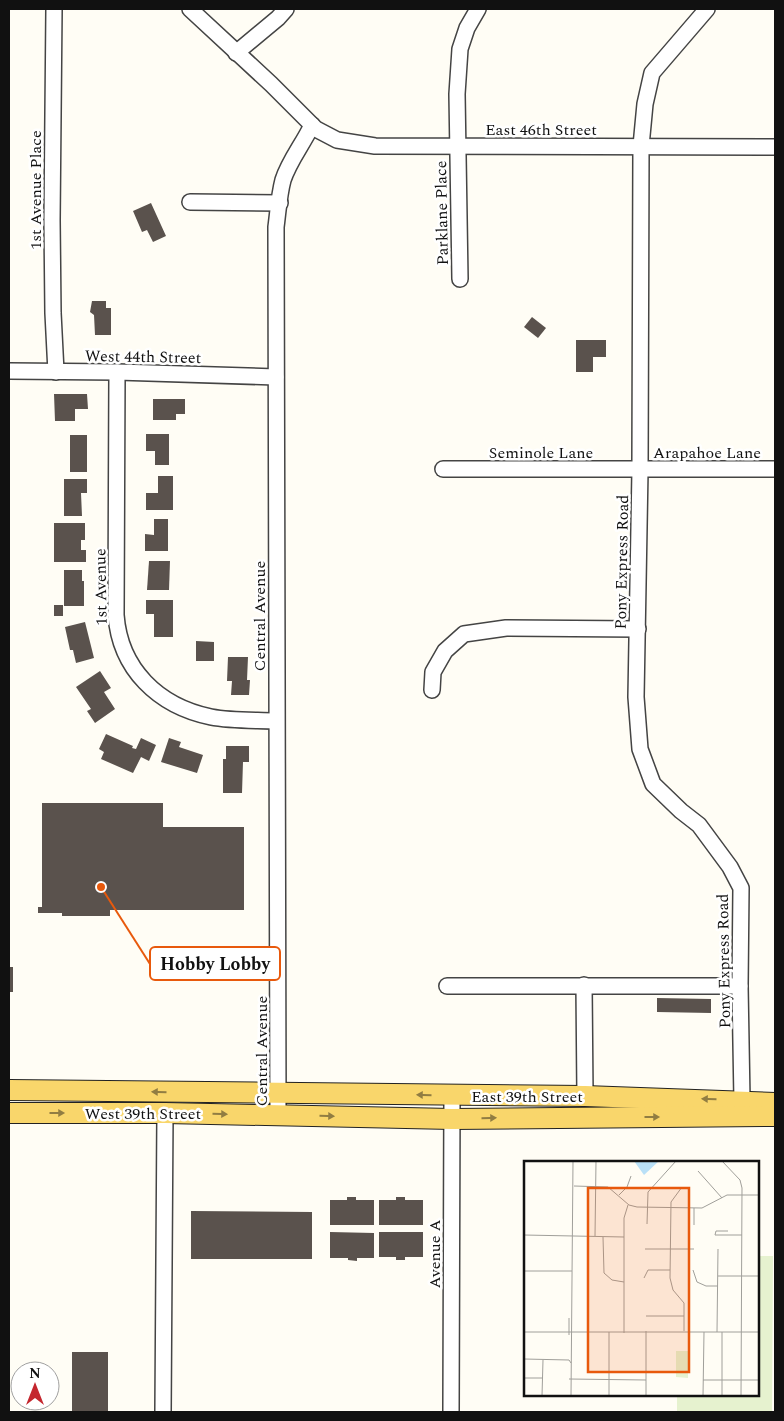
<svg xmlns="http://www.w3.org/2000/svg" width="784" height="1421" font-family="Spectral,serif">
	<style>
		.pitch { fill: #e6f2cf }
		.building { fill: #5a524d }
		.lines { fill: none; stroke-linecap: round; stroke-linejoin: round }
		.minor-casing { stroke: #444; stroke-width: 18 }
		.major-casing { stroke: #222; stroke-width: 22 }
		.minor { stroke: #fff; stroke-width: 15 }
		.major { stroke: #f9d66b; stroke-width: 20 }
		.oneway { fill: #917d42 }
		.labels { text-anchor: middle; stroke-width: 5; stroke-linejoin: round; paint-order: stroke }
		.street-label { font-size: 16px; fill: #111; stroke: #fff }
		.inset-road { fill: none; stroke: #a09f9a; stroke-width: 1 }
		.view { fill: #e8590c; fill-opacity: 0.15; stroke: #e8590c; stroke-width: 2.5 }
		.inset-edge { fill: none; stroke: #111; stroke-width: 2.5 }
		.leader { fill: none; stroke: #e8590c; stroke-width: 2 }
		.callout-dot { fill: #e8590c; stroke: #fff; stroke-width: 2 }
		.callout { fill: #fff; stroke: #e8590c; stroke-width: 2 }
		.callout-label { font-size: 18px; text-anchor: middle; font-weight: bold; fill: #111 }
	</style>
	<rect width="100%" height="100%" fill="#fffdf5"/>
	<path class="pitch" d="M758,1256H773L772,1412H677V1395H758Z"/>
	<g class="building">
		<path d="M151,203L166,236L153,242L147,230L142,232L133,211Z"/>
		<path d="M92,301H106V308H111V335H95L94,315L90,312Z"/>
		<path d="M532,317L546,328L538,338L524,327Z"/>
		<path d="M576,340H606V357H593V372H576Z"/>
		<path d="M54,394H87L88,409H75V421H55Z"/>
		<path d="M153,399H185V414H176V420H153Z"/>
		<path d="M146,434H169V465H155V451H146Z"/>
		<rect x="70" y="435" width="17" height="37"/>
		<path d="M158,476H173V510H146V493H158Z"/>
		<path d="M64,479H87V493H81L82,516H64Z"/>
		<path d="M154,519H168V551H145V534L154,535Z"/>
		<path d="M54,523H85V540H81V550H86V562H54Z"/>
		<path d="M149,561H170L169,590H147Z"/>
		<path d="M64,570H82V581H84V606H64Z"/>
		<path d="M146,600H173V637H154V614H146Z"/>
		<rect x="54" y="605" width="9" height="11"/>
		<path d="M85,622L94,658L76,663L73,650H70L65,627Z"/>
		<path d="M196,641L214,642V661H196Z"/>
		<path d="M228,657H248L247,680H250L249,695H231L232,681H227Z"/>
		<path d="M100,671L111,688L104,692L115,709L95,723L87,711L91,709L76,687Z"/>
		<path d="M106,734L133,746L132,748L136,749L141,738L156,745L149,761L141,757L133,773L101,759L104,752L99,749Z"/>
		<path d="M169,738L181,742L179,747L203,755L197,773L161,762Z"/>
		<path d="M226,746H249V762H243L242,793H223V759H226Z"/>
		<path d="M42,803H163V827H244V910H110V916H62V913H38V907H42Z"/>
		<rect x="9" y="967" width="4" height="25"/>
		<path d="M657,998L711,999V1013L657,1012Z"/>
		<path d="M347,1197H356V1200H374V1225H330V1200H347Z"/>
		<path d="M396,1197H405V1200H423V1225H379V1200H396Z"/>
		<path d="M191,1211L312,1212V1259H191Z"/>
		<path d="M330,1232L374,1233V1258H357V1261L348,1260V1258H330Z"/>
		<path d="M379,1232H423V1257H405V1260H396V1257H379Z"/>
		<rect x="72" y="1352" width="36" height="60"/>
	</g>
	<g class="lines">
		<defs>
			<g id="minor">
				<path d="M54,9L52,220L53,313L56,372"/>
				<path d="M190,9L271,84L316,129L337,140L375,146L775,147"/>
				<path d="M707,9L652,73L645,104L641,146L640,470L636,697L640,749L653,784L681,811L699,825L730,867L741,888L740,986L742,1100"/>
				<path d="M236,53L278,18L286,9"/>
				<path d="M190,202L280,203"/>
				<path d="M460,279L457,94L460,49L467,28L478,9"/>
				<path d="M9,371L117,372L276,377"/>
				<path d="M117,372L116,615C120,669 158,706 211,717C232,721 255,720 276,721"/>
				<path d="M443,469H775"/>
				<path d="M432,690L433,672L445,651L464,634L506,628L638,629"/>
				<path d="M584,985L585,1096"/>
				<path d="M447,986H740"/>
				<path d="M278,1115L276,227C278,212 279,195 283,180C289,161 303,144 312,125"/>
				<path d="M163,1412L165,1113"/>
				<path d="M451,1412L452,1095"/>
			</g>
			<g id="major">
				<path d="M9,1090L585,1096L775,1103"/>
				<path d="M9,1113H165L452,1119L775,1116"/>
			</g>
		</defs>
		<use href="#minor" class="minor-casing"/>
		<use href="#major" class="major-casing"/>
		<use href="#minor" class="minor"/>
		<use href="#major" class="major"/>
	</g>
	<defs><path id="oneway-solid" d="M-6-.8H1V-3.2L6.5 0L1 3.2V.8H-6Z" transform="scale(1.25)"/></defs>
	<g class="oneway">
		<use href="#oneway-solid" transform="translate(159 1092) rotate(-179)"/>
		<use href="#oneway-solid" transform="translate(424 1095) rotate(-179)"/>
		<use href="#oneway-solid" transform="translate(709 1099) rotate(-178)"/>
		<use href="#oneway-solid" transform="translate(57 1113)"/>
		<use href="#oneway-solid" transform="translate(220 1114) rotate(1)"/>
		<use href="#oneway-solid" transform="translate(327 1116) rotate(1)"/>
		<use href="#oneway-solid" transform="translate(652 1117)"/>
		<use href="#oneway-solid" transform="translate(489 1118) rotate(-1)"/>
	</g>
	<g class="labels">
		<g class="street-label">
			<text x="541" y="135">East 46th Street</text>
			<text transform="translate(35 190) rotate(-90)" y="6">1st Avenue Place</text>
			<text transform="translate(441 213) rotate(-91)" y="6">Parklane Place</text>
			<text transform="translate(143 356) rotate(1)" y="6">West 44th Street</text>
			<text x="541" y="458">Seminole Lane</text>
			<text x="707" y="458">Arapahoe Lane</text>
			<text transform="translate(621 562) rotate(-89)" y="6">Pony Express Road</text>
			<text transform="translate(100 587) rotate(-91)" y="6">1st Avenue</text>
			<text transform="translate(259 616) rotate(-90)" y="6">Central Avenue</text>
			<text transform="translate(723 961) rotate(-91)" y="6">Pony Express Road</text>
			<text transform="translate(261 1051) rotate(-90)" y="6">Central Avenue</text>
			<text x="527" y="1102">East 39th Street</text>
			<text x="143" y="1119">West 39th Street</text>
			<text transform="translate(434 1254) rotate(-90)" y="6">Avenue A</text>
		</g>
	</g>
	<g transform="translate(524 1161)">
		<rect width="235" height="235" fill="#fffdf5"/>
		<path d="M152,190H164V217L152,216Z" fill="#e6f2cf"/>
		<path d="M110,0H135L120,14Z" fill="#b9e0f7"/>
		<path class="inset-road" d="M198,0L216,19L218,27L217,235M174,10L198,37M50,25L84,26L105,44L113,46L178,47L203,34H235M158,26L147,41L146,117L149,129L160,142V170M95,34L103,26L107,15M170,47V64M123,63L124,31L152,0M204,70H192L191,74H218M0,74L100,76M71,75L72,0M79,76L80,112L88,119L100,121M121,88H170M169,109L173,121L182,125H194M0,110H48M194,115H235M120,117L124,109H146M122,155H160M0,171H235M193,171L194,88M100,172V57L104,44M45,174V157M0,198L45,199L47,202M0,217H18M45,218L122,219M179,219H235M18,235L19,199M47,235L49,0M85,235V171M122,235V170M179,235L180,171M198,235V171"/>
		<path class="view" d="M64,27H165V211H64Z"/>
		<rect width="235" height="235" class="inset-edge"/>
	</g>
	<path class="leader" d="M101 887L150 964"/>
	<circle class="callout-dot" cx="101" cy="887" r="5"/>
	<rect class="callout" x="150" y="947" width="130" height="33" rx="5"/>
	<g class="callout-label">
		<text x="215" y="970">Hobby Lobby</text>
	</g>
	<rect width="784" height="1421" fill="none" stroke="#111111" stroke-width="20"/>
	<g transform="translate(35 1386)"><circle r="24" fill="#ffffff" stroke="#a0a0a0"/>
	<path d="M0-4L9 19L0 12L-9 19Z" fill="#c4262e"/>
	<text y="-8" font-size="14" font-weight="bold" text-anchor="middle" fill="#111111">N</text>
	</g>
</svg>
